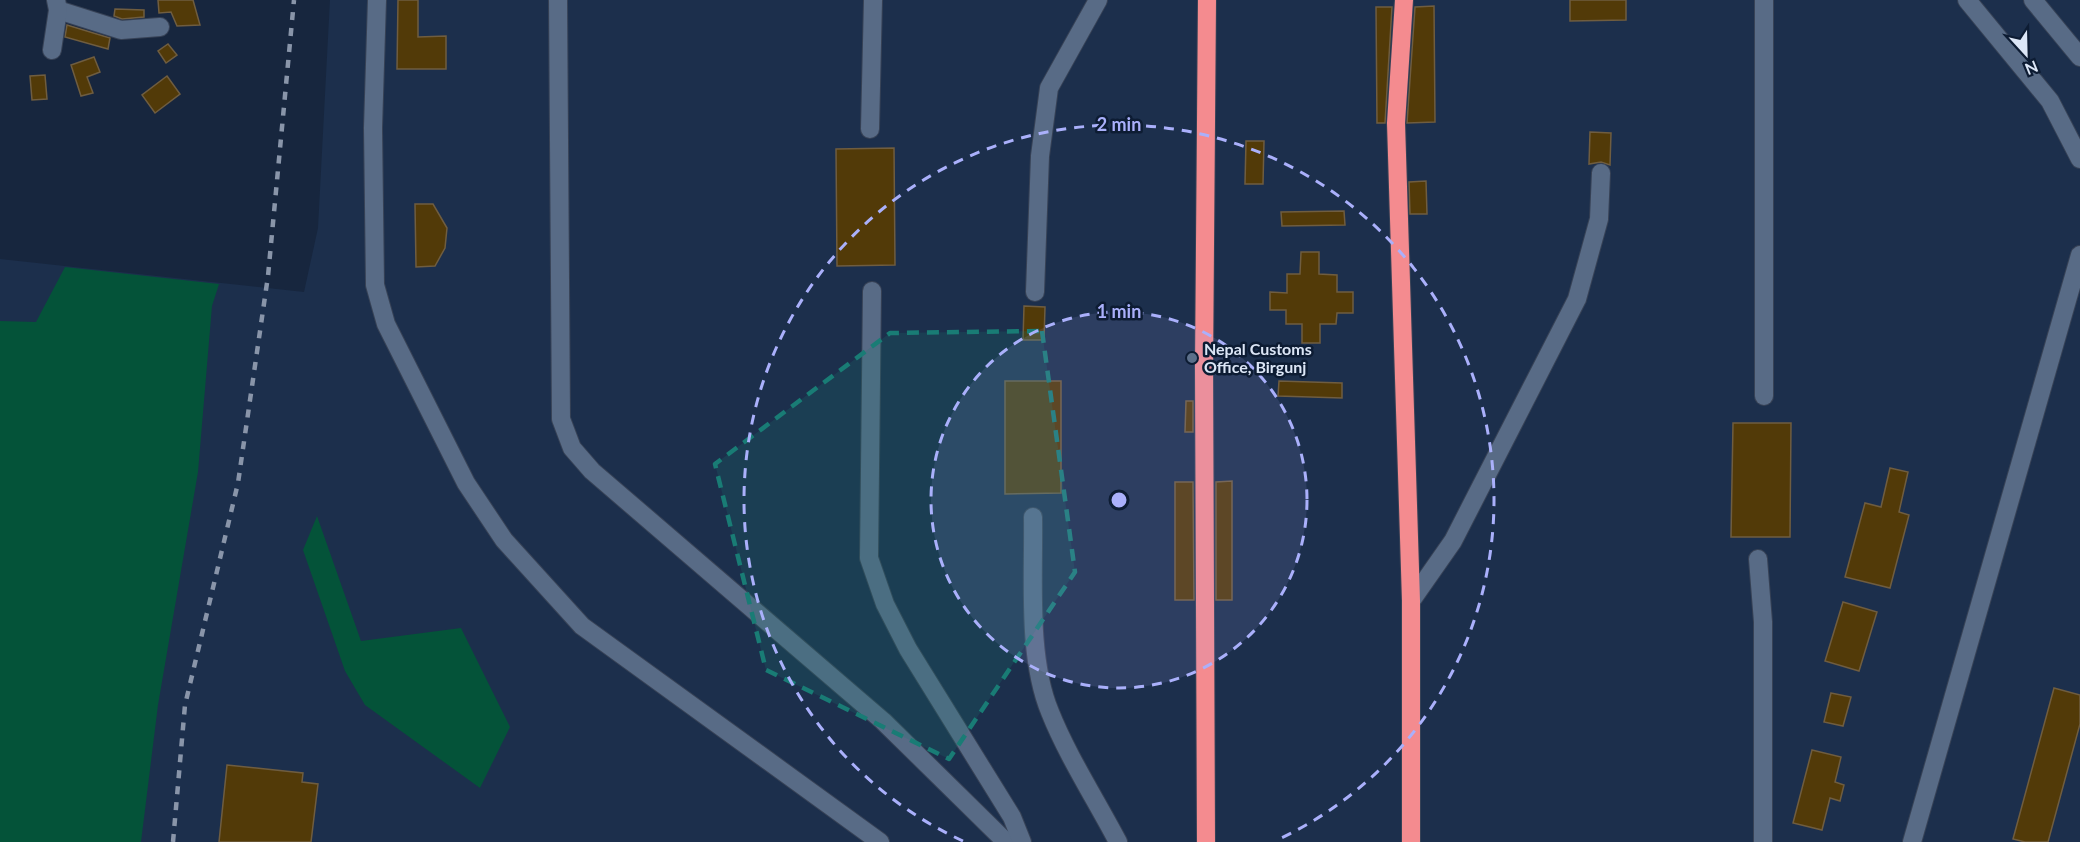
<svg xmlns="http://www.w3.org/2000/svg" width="2080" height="842" font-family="Lato,sans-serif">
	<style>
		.built { fill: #1c2f4c }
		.green { fill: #045339 }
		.building { fill: #523a08; stroke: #6f5d40; stroke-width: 1.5 }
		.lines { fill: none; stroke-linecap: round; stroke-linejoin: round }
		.minor-casing { stroke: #374256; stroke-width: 20 }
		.highway-casing { stroke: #374256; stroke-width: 20 }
		.minor { stroke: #586b86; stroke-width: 18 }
		.highway { stroke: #f48b8f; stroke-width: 18 }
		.rail { stroke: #8995a9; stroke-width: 4.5; stroke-dasharray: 8 8; stroke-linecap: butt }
		.marked { fill: #197c75; fill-opacity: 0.2; stroke: #197c75; stroke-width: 4.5; stroke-dasharray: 12 8; stroke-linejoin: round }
		.ring { fill: none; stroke: #aab0fb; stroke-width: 3; stroke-dasharray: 10 8 }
		.service-dot { fill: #5c6f8a; stroke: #0d1c33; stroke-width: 2 }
		.labels { text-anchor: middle; stroke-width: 5; stroke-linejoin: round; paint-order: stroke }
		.poi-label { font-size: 16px; font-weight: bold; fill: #dce6f6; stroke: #0d1c33; text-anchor: start }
		.centre { fill: #aab0fb; stroke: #0d1c33; stroke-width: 3 }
		.ring-label { font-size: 18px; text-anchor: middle; font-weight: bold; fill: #aab0fb; stroke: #0d1c33; stroke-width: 5; stroke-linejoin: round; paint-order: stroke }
	</style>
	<rect width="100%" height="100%" fill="#17263e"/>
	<path class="built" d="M330,0H2080V842H0V259L304,292L318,228Z"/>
	<g class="green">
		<path d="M65,267L219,284L212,306L198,472L158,705L141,842H0V321L36,322Z"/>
		<path d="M317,516L361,641L461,628L510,727L480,788L365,705L345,671L303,550Z"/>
	</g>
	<g class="building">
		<path d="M158,0H193L200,25L177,26L171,12L159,13Z"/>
		<path d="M398,0H418V37L446,36V69H397Z"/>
		<path d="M1570,0H1626V20L1570,21Z"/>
		<path d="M1434,6L1435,122L1407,123L1415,7Z"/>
		<path d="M1376,7H1392L1385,123H1377Z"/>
		<path d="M115,9L144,10V17L122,19L114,16Z"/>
		<path d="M67,25L110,38L108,49L65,37Z"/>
		<path d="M168,44L177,55L166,63L158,51Z"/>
		<path d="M94,57L100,72L87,77L93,93L81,96L71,65Z"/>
		<path d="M45,75L47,99L32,100L30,76Z"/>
		<path d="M167,76L180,94L155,113L142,95Z"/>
		<path d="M1590,132L1611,133L1610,165L1601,162L1589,164Z"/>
		<path d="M1246,141H1264L1263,184H1245Z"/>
		<path d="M894,148L895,265L837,266L836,149Z"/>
		<path d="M1426,181L1427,214H1410L1409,182Z"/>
		<path d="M415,204H433L447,228L445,248L435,266L416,267Z"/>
		<path d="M1344,211L1345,225L1282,226L1281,212Z"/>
		<path d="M1301,252H1319V274L1337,275V292H1353V313H1337L1336,324H1320V343H1302V324H1286V310H1270V292L1287,293V274H1300Z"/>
		<path d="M1024,306L1045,307L1044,340H1023Z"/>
		<path d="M1005,381H1061V493L1005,494Z"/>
		<path d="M1279,381L1342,383V398L1278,396Z"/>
		<path d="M1186,401H1193V432H1185Z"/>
		<path d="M1733,423H1791L1790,537H1731Z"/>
		<path d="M1890,468L1908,472L1899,512L1909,515L1890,588L1845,577L1865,503L1881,507Z"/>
		<path d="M1232,481V600H1216V482Z"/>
		<path d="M1175,482H1193L1194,600H1175Z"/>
		<path d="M1843,602L1877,612L1859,671L1825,661Z"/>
		<path d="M2054,688L2080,695V724L2048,842H2025L2013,839Z"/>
		<path d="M1831,693L1851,697L1843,726L1824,722Z"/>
		<path d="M1812,750L1841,757L1835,782L1844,785L1840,801L1830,798L1822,830L1793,823Z"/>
		<path d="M227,765L303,773L302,782L318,784L311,842H219Z"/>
	</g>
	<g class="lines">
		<defs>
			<g id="minor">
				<path d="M377,0L373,128L375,285L386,324L466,483L504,540L582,626L880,842"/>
				<path d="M558,0L561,419L572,448L592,471L883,721L1006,842"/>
				<path d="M1967,0L2050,101L2080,159"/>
				<path d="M2033,0L2080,57"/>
				<path d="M58,10L121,30L160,27"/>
				<path d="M52,50L58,10L56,0"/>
				<path d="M870,129L873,0"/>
				<path d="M872,291L869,558L885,604L908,649L1012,817L1022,842"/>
				<path d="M1035,292L1040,156L1049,88L1098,0"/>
				<path d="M1764,396V0"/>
				<path d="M1033,517C1034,577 1027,657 1050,712C1067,755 1096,800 1118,842"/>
				<path d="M1758,559L1763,622V842"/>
				<path d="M1411,601L1453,541L1577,299L1599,219L1601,173"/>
				<path d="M1912,842L2080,255"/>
			</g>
			<g id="highway">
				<path d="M1404,0L1396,123L1411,601V842"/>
				<path d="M1206,842L1204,368L1207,0"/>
			</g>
		</defs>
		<use href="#minor" class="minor-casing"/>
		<use href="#highway" class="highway-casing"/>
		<use href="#minor" class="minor"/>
		<use href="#highway" class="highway"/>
		<path class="rail" d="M173,842L185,705L238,483L268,276L294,0"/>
	</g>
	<path class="marked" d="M1042,331L1075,572L949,759L766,670L715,464L890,333Z"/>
	<circle cx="1119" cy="500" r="188" fill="#aab0fb" fill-opacity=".12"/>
	<g class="ring">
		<circle cx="1119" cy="500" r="188"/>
		<path d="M963 841A375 375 0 1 1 1275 841"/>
	</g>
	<circle class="service-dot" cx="1192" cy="358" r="6"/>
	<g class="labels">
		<g class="poi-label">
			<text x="1204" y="355">Nepal Customs<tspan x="1204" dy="18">Office, Birgunj</tspan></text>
		</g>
	</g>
	<circle cx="1119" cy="500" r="9" class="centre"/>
	<g class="ring-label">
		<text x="1119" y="131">2 min</text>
		<text x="1119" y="318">1 min</text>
	</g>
	<g transform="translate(2026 54) rotate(158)" stroke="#0d1c33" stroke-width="4.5" paint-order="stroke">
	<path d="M0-4.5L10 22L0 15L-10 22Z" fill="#dce6f6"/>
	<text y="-9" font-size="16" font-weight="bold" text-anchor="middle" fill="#dce6f6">N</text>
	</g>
</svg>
